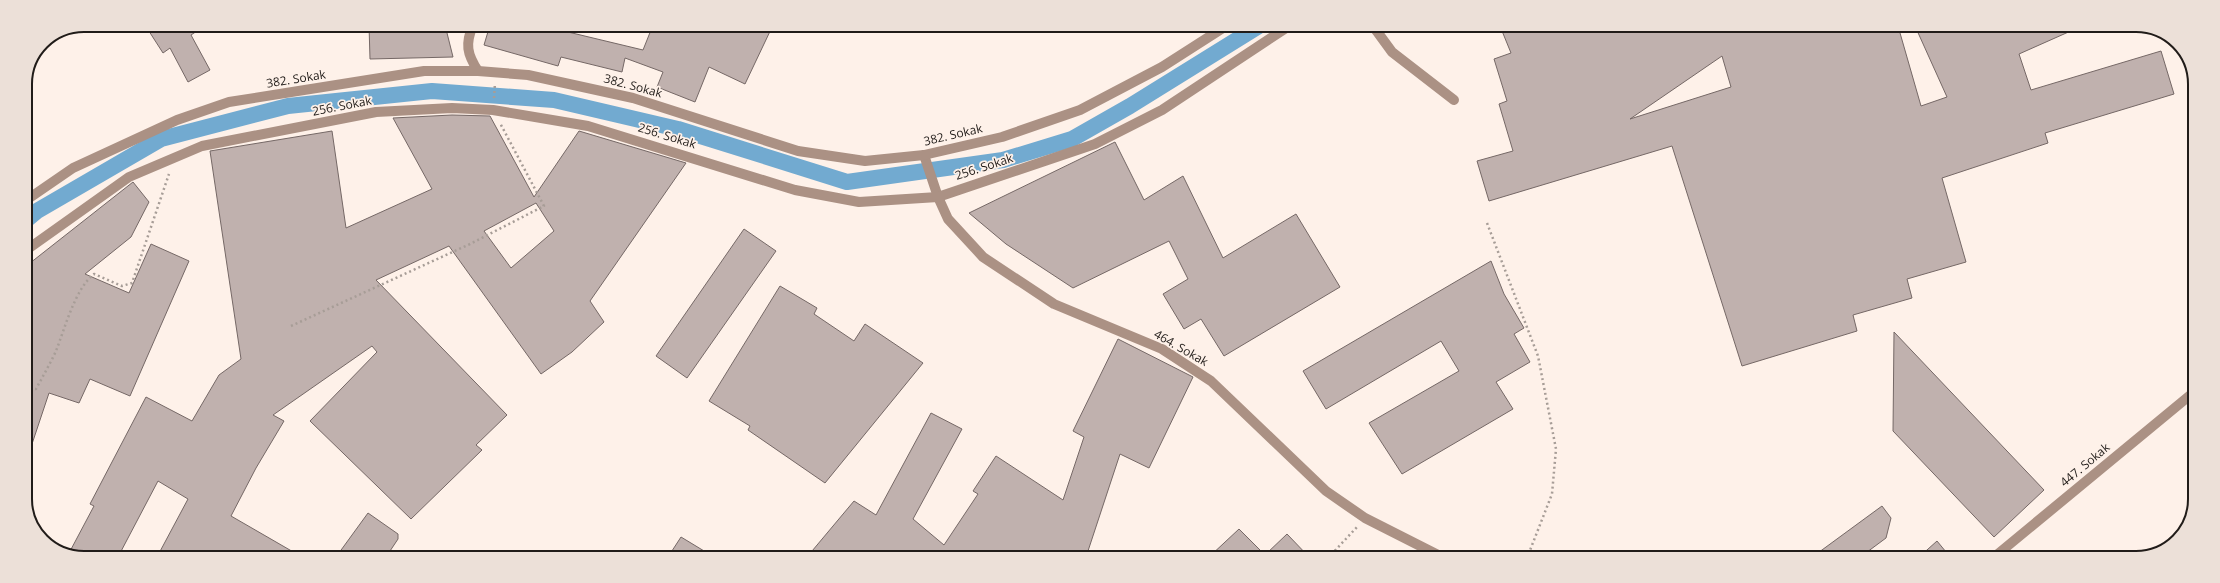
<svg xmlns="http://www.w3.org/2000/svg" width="2220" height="583" font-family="'Open Sans',sans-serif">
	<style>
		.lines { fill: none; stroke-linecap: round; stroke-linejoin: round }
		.canal { stroke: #72aad0; stroke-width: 16 }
		.building { fill: #c0b1ae; stroke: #756866; fill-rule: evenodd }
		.path { stroke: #a79d97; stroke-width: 2.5; stroke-dasharray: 2 3; stroke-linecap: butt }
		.minor { stroke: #ab9184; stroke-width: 10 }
		.labels { text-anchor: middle; stroke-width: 3.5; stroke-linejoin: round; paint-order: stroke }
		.street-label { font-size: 12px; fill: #211c19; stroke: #fef1e9 }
		.rim { fill: none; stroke: #211c19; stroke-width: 2 }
	</style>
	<rect width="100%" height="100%" fill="#fef1e9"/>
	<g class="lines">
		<path class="canal" d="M25,221L37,211L161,139L288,106L432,91L554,100L678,129L847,182L1003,160L1072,139L1130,106L1259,26"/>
	</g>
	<g class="building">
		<path d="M145,25H206L191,35L210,70L188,82L170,48L163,53Z"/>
		<path d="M369,25H445L453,57L370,59Z"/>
		<path d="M490,25H570L568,32L643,50L653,25H773L745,84L709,67L695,102L657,87L663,72L625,58L622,72L561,57L558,66L484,45Z"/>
		<path d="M1500,26H1898L1921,106L1947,97L1915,26H2082L2019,54L2031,90L2161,51L2174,94L2045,133L2048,143L1942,178L1966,262L1907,279L1912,298L1853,315L1857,331L1742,366L1672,146L1489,201L1477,161L1513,151L1499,104L1507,101L1494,59L1511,53ZM1722,56L1731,87L1630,119Z"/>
		<path d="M452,115L490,116L534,197L579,131L686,163L590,301L604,322L572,352L541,374L449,246L376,280L507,415L476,445L482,450L411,519L310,421L377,352L372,346L273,415L284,421L256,468L231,516L302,557H157L188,499L158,481L118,557H72L68,555L94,506L90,504L146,397L192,421L219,375L241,359L210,151L332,131L346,228L432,189L393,118ZM536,203L554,231L511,268L484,231Z"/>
		<path d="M1115,142L1144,200L1183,176L1223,258L1296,214L1340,287L1224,356L1201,319L1184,329L1163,294L1188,279L1169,241L1073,288L1006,244L969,213Z"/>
		<path d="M133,182L149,202L131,237L85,274L129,293L151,244L189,261L130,396L90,379L79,403L49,393L28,456H25V290L31,276L25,272V267Z"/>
		<path d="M744,229L776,251L687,378L656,356Z"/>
		<path d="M1491,261L1504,294L1524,328L1514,334L1530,362L1496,382L1513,409L1402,474L1369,423L1459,371L1441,341L1326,409L1303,371Z"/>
		<path d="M780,286L817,308L814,314L854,341L865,324L923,363L825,483L748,430L750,426L709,401Z"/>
		<path d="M1894,332L2044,490L1994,537L1893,431Z"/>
		<path d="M1118,339L1193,377L1149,468L1120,454L1086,557H807L854,501L876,515L931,413L962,429L913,519L944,545L978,494L973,491L996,456L1063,500L1084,437L1073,431Z"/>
		<path d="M1882,506L1891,518L1886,538L1859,558H1811Z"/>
		<path d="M368,513L398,534V539L386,557H336Z"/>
		<path d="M1239,529L1265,555L1287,534L1310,558L1209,557Z"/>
		<path d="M681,537L714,557H668Z"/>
		<path d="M1937,541L1951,558H1918Z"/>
	</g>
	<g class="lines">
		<g class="path">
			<path d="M494,98L495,83"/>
			<path d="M1487,223L1538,356L1556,449L1552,494L1527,558"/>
			<path d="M291,326L470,244L544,206L500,123"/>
			<path d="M25,388L36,389C43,376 50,364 56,351C65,328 75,289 94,274L122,286L132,283L169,174"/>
			<path d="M1328,558L1357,527"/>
		</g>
		<g class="minor">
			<path d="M473,25C465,44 467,54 478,71"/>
			<path d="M1373,26L1392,52L1454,100"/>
			<path d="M924,155L938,197L948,219L983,257L1054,304L1162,349L1211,381L1326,491L1365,518L1444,558"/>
			<path d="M25,201L73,168L177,120L229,102L424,71H478L528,75L633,98L798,151L865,161L924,155L1002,137L1080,110L1162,67L1226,26"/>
			<path d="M25,251L129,177L202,146L376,112L452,108L493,110L588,126L795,190L859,202L938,197L1095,144L1162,110L1289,26"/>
			<path d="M1993,558L2194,392"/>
		</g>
	</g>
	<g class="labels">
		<g class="street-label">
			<text transform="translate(296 79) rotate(-9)" y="4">382. Sokak</text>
			<text transform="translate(633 86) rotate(15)" y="4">382. Sokak</text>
			<text transform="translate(342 106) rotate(-11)" y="4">256. Sokak</text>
			<text transform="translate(953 135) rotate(-13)" y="4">382. Sokak</text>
			<text transform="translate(667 136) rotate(17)" y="4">256. Sokak</text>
			<text transform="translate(984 167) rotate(-18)" y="4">256. Sokak</text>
			<text transform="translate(1181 348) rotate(30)" y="4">464. Sokak</text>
			<text transform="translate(2085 465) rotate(-40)" y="4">447. Sokak</text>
		</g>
	</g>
	<path d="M0 0H2220V583H0ZM84 32H2136A52 52 0 0 1 2188 84V499A52 52 0 0 1 2136 551H84A52 52 0 0 1 32 499V84A52 52 0 0 1 84 32Z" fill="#ece0d8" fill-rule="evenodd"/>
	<path class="rim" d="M84 32H2136A52 52 0 0 1 2188 84V499A52 52 0 0 1 2136 551H84A52 52 0 0 1 32 499V84A52 52 0 0 1 84 32Z"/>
</svg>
